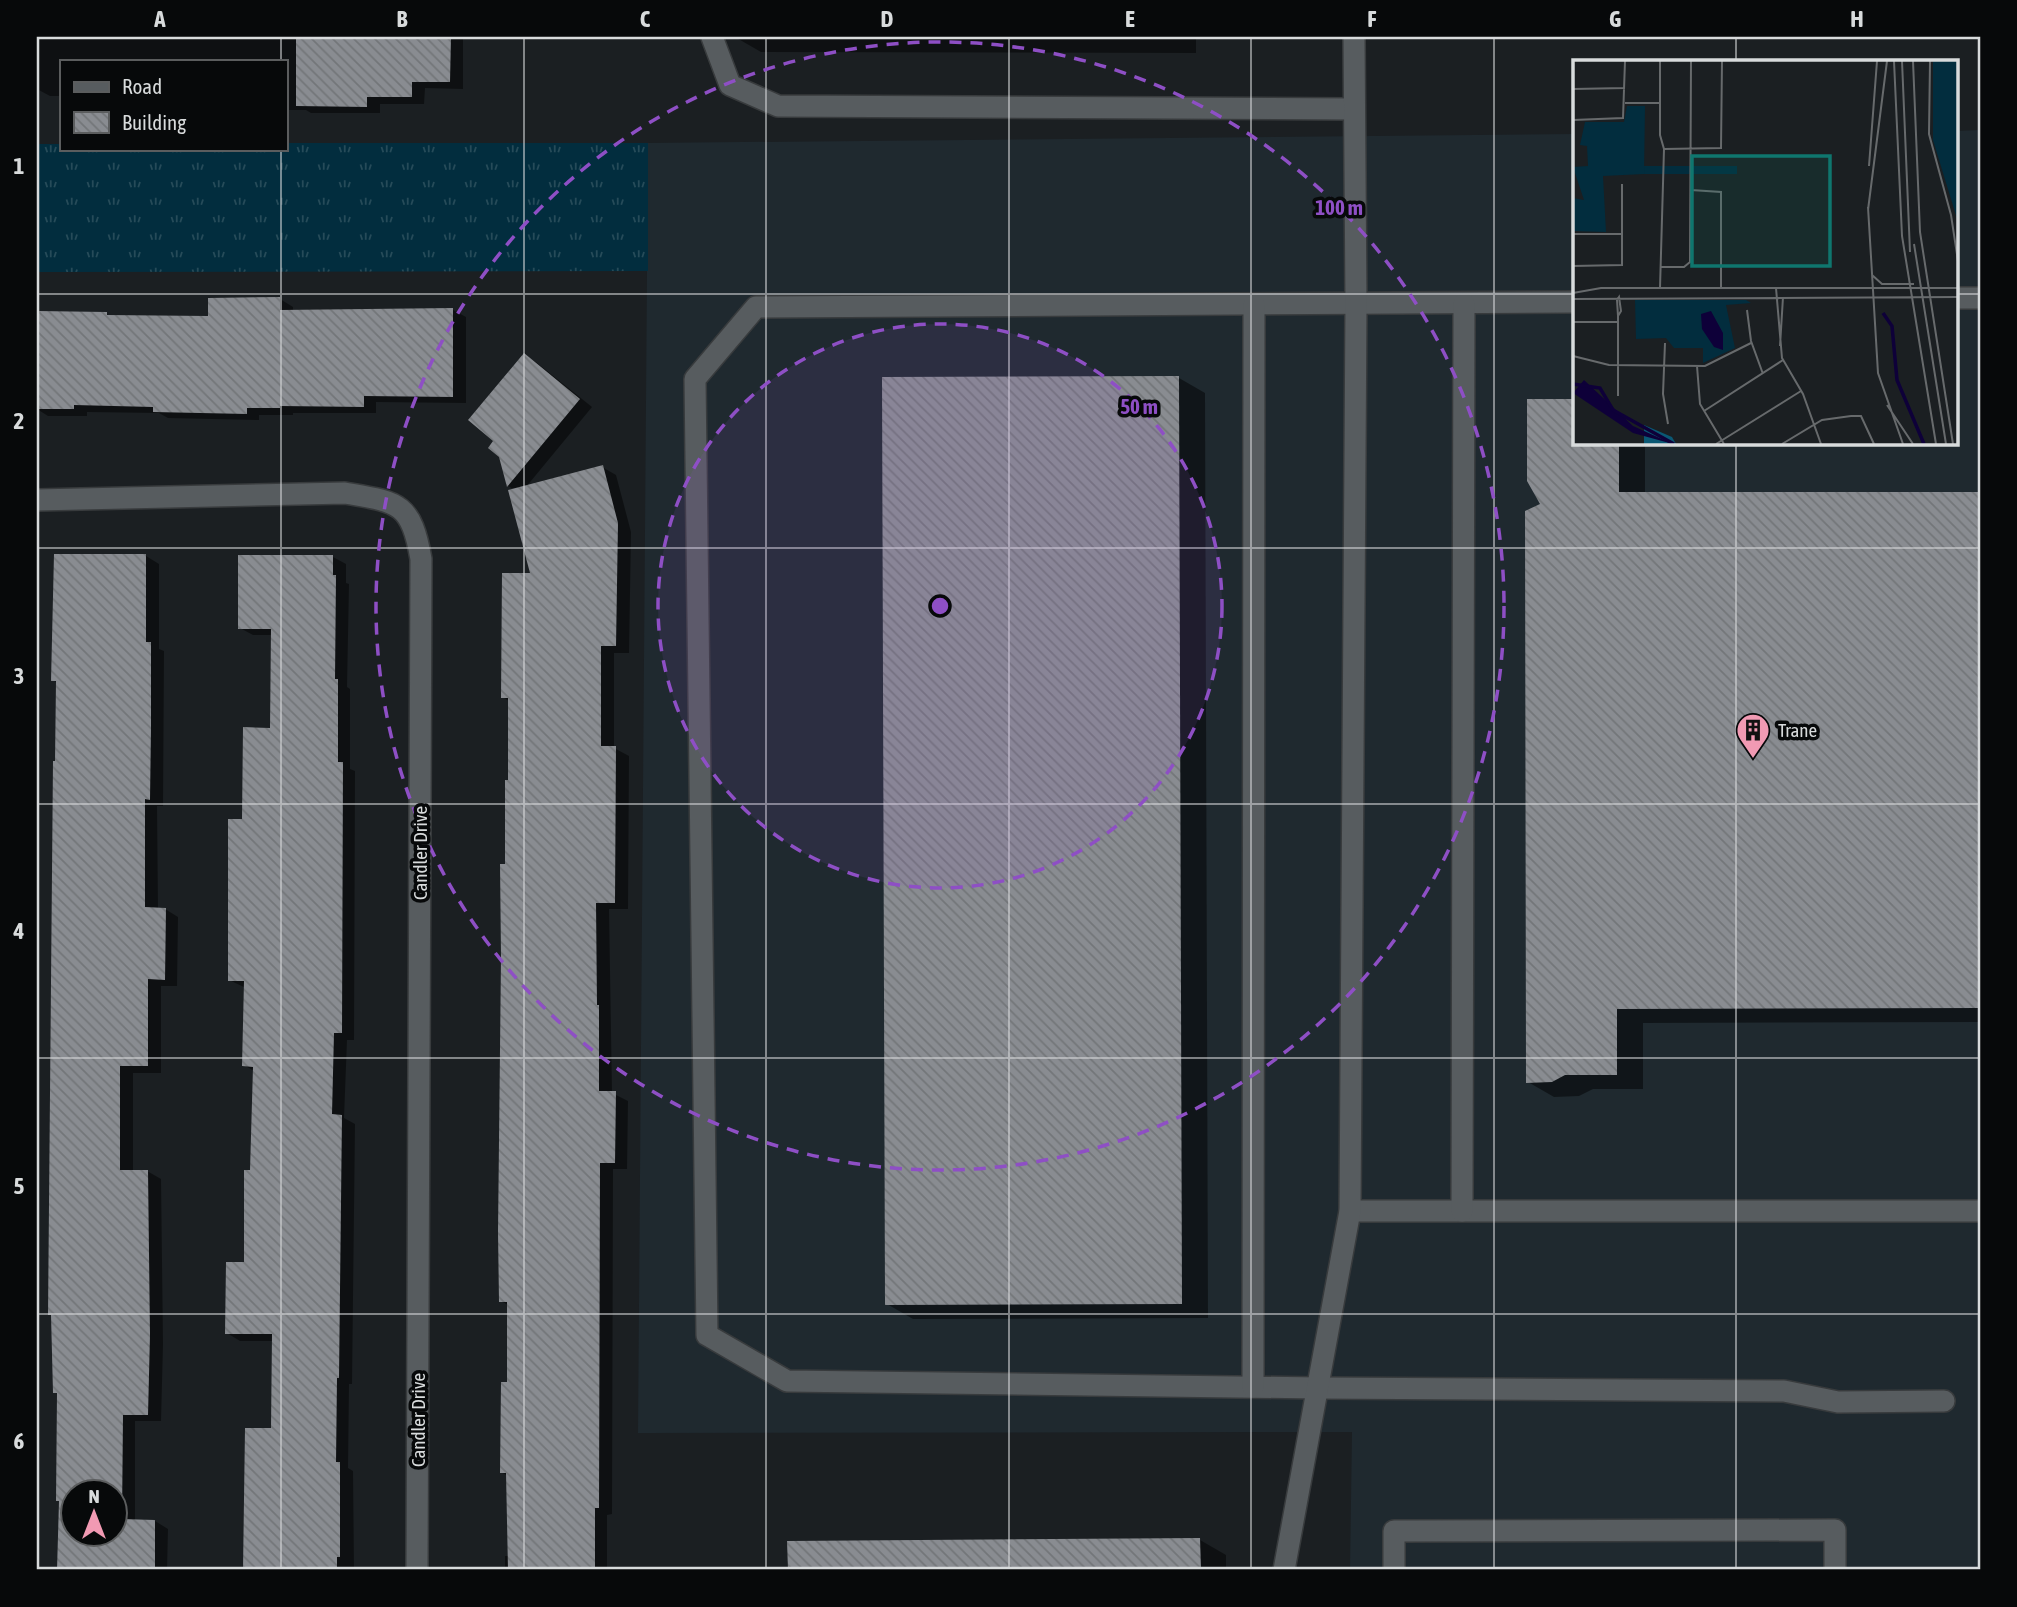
<svg xmlns="http://www.w3.org/2000/svg" width="2017" height="1607" font-family="'Asap Condensed',sans-serif">
	<style>
		.built { fill: #1f292f }
		.grass { fill: url(#grass-tufts) }
		.shadow { fill: #0007; fill-rule: evenodd }
		.building { fill: url(#building-back-hatch); fill-rule: evenodd }
		.lines { fill: none; stroke-linecap: round; stroke-linejoin: round }
		.minor-casing { stroke: #383b3d; stroke-width: 24 }
		.minor { stroke: #575c5f; stroke-width: 21 }
		.grid { fill: none; stroke: #d8dbdc; stroke-width: 2; stroke-opacity: 0.55 }
		.ring { fill: none; stroke: #8e4fc5; stroke-width: 3.5; stroke-dasharray: 12 9 }
		.labels { text-anchor: middle; stroke-width: 7; stroke-linejoin: round; paint-order: stroke }
		.poi-label { font-size: 19px; fill: #d8dbdc; stroke: #07090a; text-anchor: start }
		.street-label { font-size: 19px; fill: #d8dbdc; stroke: #07090a }
		.inset-river { fill: none; stroke: #0e0039; stroke-width: 3.5 }
		.inset-road { fill: none; stroke: #676a6c; stroke-width: 2 }
		.view { fill: #0f766e; fill-opacity: 0.15; stroke: #0f766e; stroke-width: 3.5 }
		.inset-edge { fill: none; stroke: #d8dbdc; stroke-width: 3.5 }
		.centre { fill: #8e4fc5; stroke: #07090a; stroke-width: 3.5 }
		.ring-label { font-size: 21px; text-anchor: middle; font-weight: bold; fill: #8e4fc5; stroke: #07090a; stroke-width: 7; stroke-linejoin: round; paint-order: stroke }
		.neatline { fill: none; stroke: #d8dbdc; stroke-width: 2.5 }
		.grid-label { font-size: 23px; text-anchor: middle; font-weight: bold; fill: #d8dbdc }
	</style>
	<defs>
		<pattern id="grass-tufts" width="24" height="20" patternUnits="userSpaceOnUse" patternTransform="scale(1.75)"><rect width="24" height="20" fill="#022d3e"/><path d="M3 7l-1-3M5 7V3M7 7l1-3M15 17l-1-3M17 17v-4M19 17l1-3" fill="none" stroke="#264b59"/></pattern>
		<pattern id="building-back-hatch" width="6" height="6" patternUnits="userSpaceOnUse" patternTransform="scale(1.75)"><rect width="6" height="6" fill="#898c91"/><path d="M-1 5l2 2M0 0l6 6M5-1l2 2" fill="none" stroke="#737679"/></pattern>
	</defs>
	<rect width="100%" height="100%" fill="#1b1f22"/>
	<path class="built" d="M1980,130V1570H1350L1352,1432L638,1433L648,143L1574,134V443H1956V131Z"/>
	<path class="grass" d="M285,143H648V271L37,272V144H61V149H285Z"/>
	<g class="shadow">
		<path d="M37,37H463V89L425,88L424,104H380V113H311L306,110H285V61H61V96H50L37,89Z"/>
		<path d="M735,37H1196V53L761,52Z"/>
		<path d="M280,299L293,307V312L453,310L466,317V403L376,402V413H293V415H259V420L168,418L159,413L87,412V416H48L37,409V312L106,314L112,317L210,318Z"/>
		<path d="M524,355L537,363L592,407L526,487L602,467L616,475L631,532L629,653H614V748L629,756L628,909H609L612,1093L628,1101L627,1169H613L612,1514L607,1515V1570H505V1556H509L508,1476L501,1472L508,1384V1305L501,1301L509,701L503,697L532,575L515,490L508,486L495,441Z"/>
		<path d="M1179,378L1205,393L1208,1318L913,1319L887,1304Z"/>
		<path d="M1529,401H1574V443H1645V494L1980,493V1022L1643,1023V1089H1593L1579,1096L1554,1097L1528,1082L1542,505Z"/>
		<path d="M146,556L159,564V649L164,651L163,806H157L158,909H165L178,917L177,986H161V1073H133V1171H147L161,1179L163,1344L161,1421H135V1521H155L168,1529L167,1570H60L58,683L53,680ZM74,1492H116V1534H74Z"/>
		<path d="M333,557L346,564V583L349,584L347,687L350,689V769L355,771L354,1040H347L344,1118L355,1124L352,1384H349L348,1468L353,1471L354,1570H245V1520L273,1430L274,1341H240L227,1333L246,1263L252,1171L254,1071L244,1065L246,988L229,980L272,729L273,635H253L240,628Z"/>
		<path d="M1200,1540L1226,1555V1570H789V1543Z"/>
	</g>
	<g class="building">
		<path d="M296,37H451L450,82H412V97H367V107L296,106Z"/>
		<path d="M280,297V310L453,308V397L364,396V407L280,406V408H247V414L153,412V407L74,405V409H37V311L107,312V315L208,316V298Z"/>
		<path d="M524,353L580,399L507,487L499,457L488,448L493,441L468,420Z"/>
		<path d="M1179,376L1182,1304L885,1305L882,377Z"/>
		<path d="M1527,399H1574V443H1619V492H1980V1008L1617,1009V1075H1565L1552,1082L1526,1083L1525,511L1540,504L1527,481Z"/>
		<path d="M603,465L618,523L616,646H601V746H616L615,903H596L597,1005H599V1091H616L615,1163H600L599,1508H595V1570H508L506,1473H500L501,1382H507V1302H499L498,1232L501,957L500,864H505V780H508V698H501L502,573H530L508,490Z"/>
		<path d="M54,554H146V642H151V728L150,800L145,799V907L166,908L165,980L148,979V1066H120V1170H148L150,1335L148,1415H123L122,1519L155,1520V1570H57L59,1501H56L57,1393H53L51,1315H48L53,761H55L56,681H51ZM74,1492H116V1534H74Z"/>
		<path d="M238,555H333V575H336L335,679H338V762H343L342,1033H334L332,1114L342,1115L339,1378H337L336,1462H340V1557H337V1570H243L245,1428H271L272,1334H225L226,1262H244V1170H250L253,1067L242,1066L244,981H228V819H242L243,727L270,728L271,629H238Z"/>
		<path d="M1200,1538L1201,1570H788L787,1541Z"/>
	</g>
	<g class="lines">
		<defs>
			<g id="minor">
				<path d="M712,37L730,85L778,106L1354,109"/>
				<path d="M1956,298H1980"/>
				<path d="M1574,302L756,307L695,379L707,1335L787,1381L1318,1388L1784,1391L1838,1402L1944,1401"/>
				<path d="M37,500L345,493C398,502 411,502 421,559L417,1570"/>
				<path d="M1350,1211H1980"/>
				<path d="M1462,1211L1464,304"/>
				<path d="M1253,1387L1254,305"/>
				<path d="M1284,1570L1350,1211L1356,304L1354,37"/>
				<path d="M1394,1570V1531L1835,1530V1570"/>
			</g>
		</defs>
		<use href="#minor" class="minor-casing"/>
		<use href="#minor" class="minor"/>
	</g>
	<path class="grid" d="M281,37V61M524,37V1570M766,37V1570M1009,37V1570M1251,37V1570M1494,37V1570M1736,37V61M281,149V1570M37,294H1574M1956,294H1980M1736,443V1570M37,548H1980M37,804H1980M37,1058H1980M37,1314H1980"/>
	<circle cx="940" cy="606" r="282" fill="#8e4fc5" fill-opacity=".12"/>
	<g class="ring">
		<circle cx="940" cy="606" r="282"/>
		<circle cx="940" cy="606" r="564"/>
	</g>
	<defs>
		<symbol id="building-pin" viewBox="-11 -11 22 30"><path d="M0 17L-7.5 6A9.5 9.5 0 1 1 7.5 6Z" fill="#f19ab3" stroke="#07090a"/><path d="M-4-6H4V6H1V3H-1V6H-4ZM-2.5-4.3h1.7v1.8h-1.7ZM.8-4.3h1.7v1.8H.8ZM-2.5-1h1.7V.8h-1.7ZM.8-1h1.7V.8H.8Z" fill="#111"/></symbol>
	</defs>
	<g fill-rule="evenodd">
		<use href="#building-pin" x="1734" y="711" width="38" height="52"/>
	</g>
	<g class="labels">
		<g class="poi-label">
			<text x="1778" y="737">Trane</text>
		</g>
		<g class="street-label">
			<text transform="translate(420 853) rotate(-90)" y="7">Candler Drive</text>
			<text transform="translate(418 1420) rotate(-90)" y="7">Candler Drive</text>
		</g>
	</g>
	<g transform="translate(1573 60)">
		<rect width="385" height="385" fill="#1b1f22"/>
		<path d="M360,1H385V162L360,80ZM71,106H164V114H71Z" fill="#022d3e"/>
		<path d="M71,365L99,377L103,384H71Z" fill="#0a5874"/>
		<path d="M54,46H72L71,114L30,116L33,172L0,171V138L11,140L0,107L15,106L14,86L7,85L12,62H51ZM62,240H173L178,243L153,245L162,288L130,303V288H101L93,278L63,279Z" fill="#022d3e"/>
		<path d="M138,251L150,273V290L141,287L129,269L128,254ZM11,320L60,366L100,384L60,373L0,333Z" fill="#0e0039"/>
		<path class="inset-river" d="M310,253L319,266L324,320L351,384M0,324L27,328L40,350L101,384"/>
		<path class="inset-road" d="M87,1V75L91,89M321,1L329,176L363,384M329,1L337,192M340,1L347,172L380,384M357,1L356,74L378,155L385,201M0,29L52,28M52,43H87M0,60L50,58L52,1M91,89L148,88L149,1M296,106L304,1M118,130L148,132V228M295,147L305,313L330,384M295,150L314,1M0,174H49M341,184L373,384M0,206L49,205V124M87,207H111L117,202L118,1M299,215L309,224H341M87,228L91,89M203,228L209,298L230,334L248,384M0,233L28,228H385M46,237L48,251L45,256L44,240ZM0,239L385,237M174,250L178,281L190,314M0,262H45M92,283L90,334L95,364M207,286L210,237M0,296L36,305L132,306L178,283M124,306L127,344L151,384M45,336V256M314,345L340,384M131,351L210,300M143,384L228,331M209,384L249,360L278,356H288L301,384"/>
		<path class="view" d="M119,96H257V206H119Z"/>
		<rect width="385" height="385" class="inset-edge"/>
	</g>
	<circle cx="940" cy="606" r="10" class="centre"/>
	<g class="ring-label">
		<text x="1339" y="215">100 m</text>
		<text x="1139" y="414">50 m</text>
	</g>
	<rect width="2017" height="1607" fill="none" stroke="#07090a" stroke-width="77"/>
	<rect x="60" y="60" width="228" height="91" fill="#07090a" stroke="#5b5d5e" stroke-width="2"/>
	<rect x="74" y="82" width="35" height="10" fill="#575c5f" stroke="#5b5d5e" stroke-width="2"/>
	<text x="122" y="94" font-size="21" fill="#d8dbdc">Road</text>
	<rect x="74" y="112" width="35" height="21" fill="url(#building-back-hatch)" stroke="#5b5d5e" stroke-width="2"/>
	<text x="122" y="130" font-size="21" fill="#d8dbdc">Building</text>
	<g transform="translate(94 1513)"><circle r="33" fill="#07090a" stroke="#5b5d5e" stroke-width="2"/>
	<path d="M0-5L12 26L0 18L-12 26Z" fill="#f19ab3"/>
	<text y="-10" font-size="19" font-weight="bold" text-anchor="middle" fill="#d8dbdc">N</text>
	</g>
	<rect x="38" y="38" width="1941" height="1530" class="neatline"/>
	<g class="grid-label">
		<text x="160" y="27">A</text>
		<text x="402" y="27">B</text>
		<text x="645" y="27">C</text>
		<text x="887" y="27">D</text>
		<text x="1130" y="27">E</text>
		<text x="1372" y="27">F</text>
		<text x="1615" y="27">G</text>
		<text x="1857" y="27">H</text>
		<text x="19" y="174">1</text>
		<text x="19" y="429">2</text>
		<text x="19" y="684">3</text>
		<text x="19" y="939">4</text>
		<text x="19" y="1194">5</text>
		<text x="19" y="1449">6</text>
	</g>
</svg>
